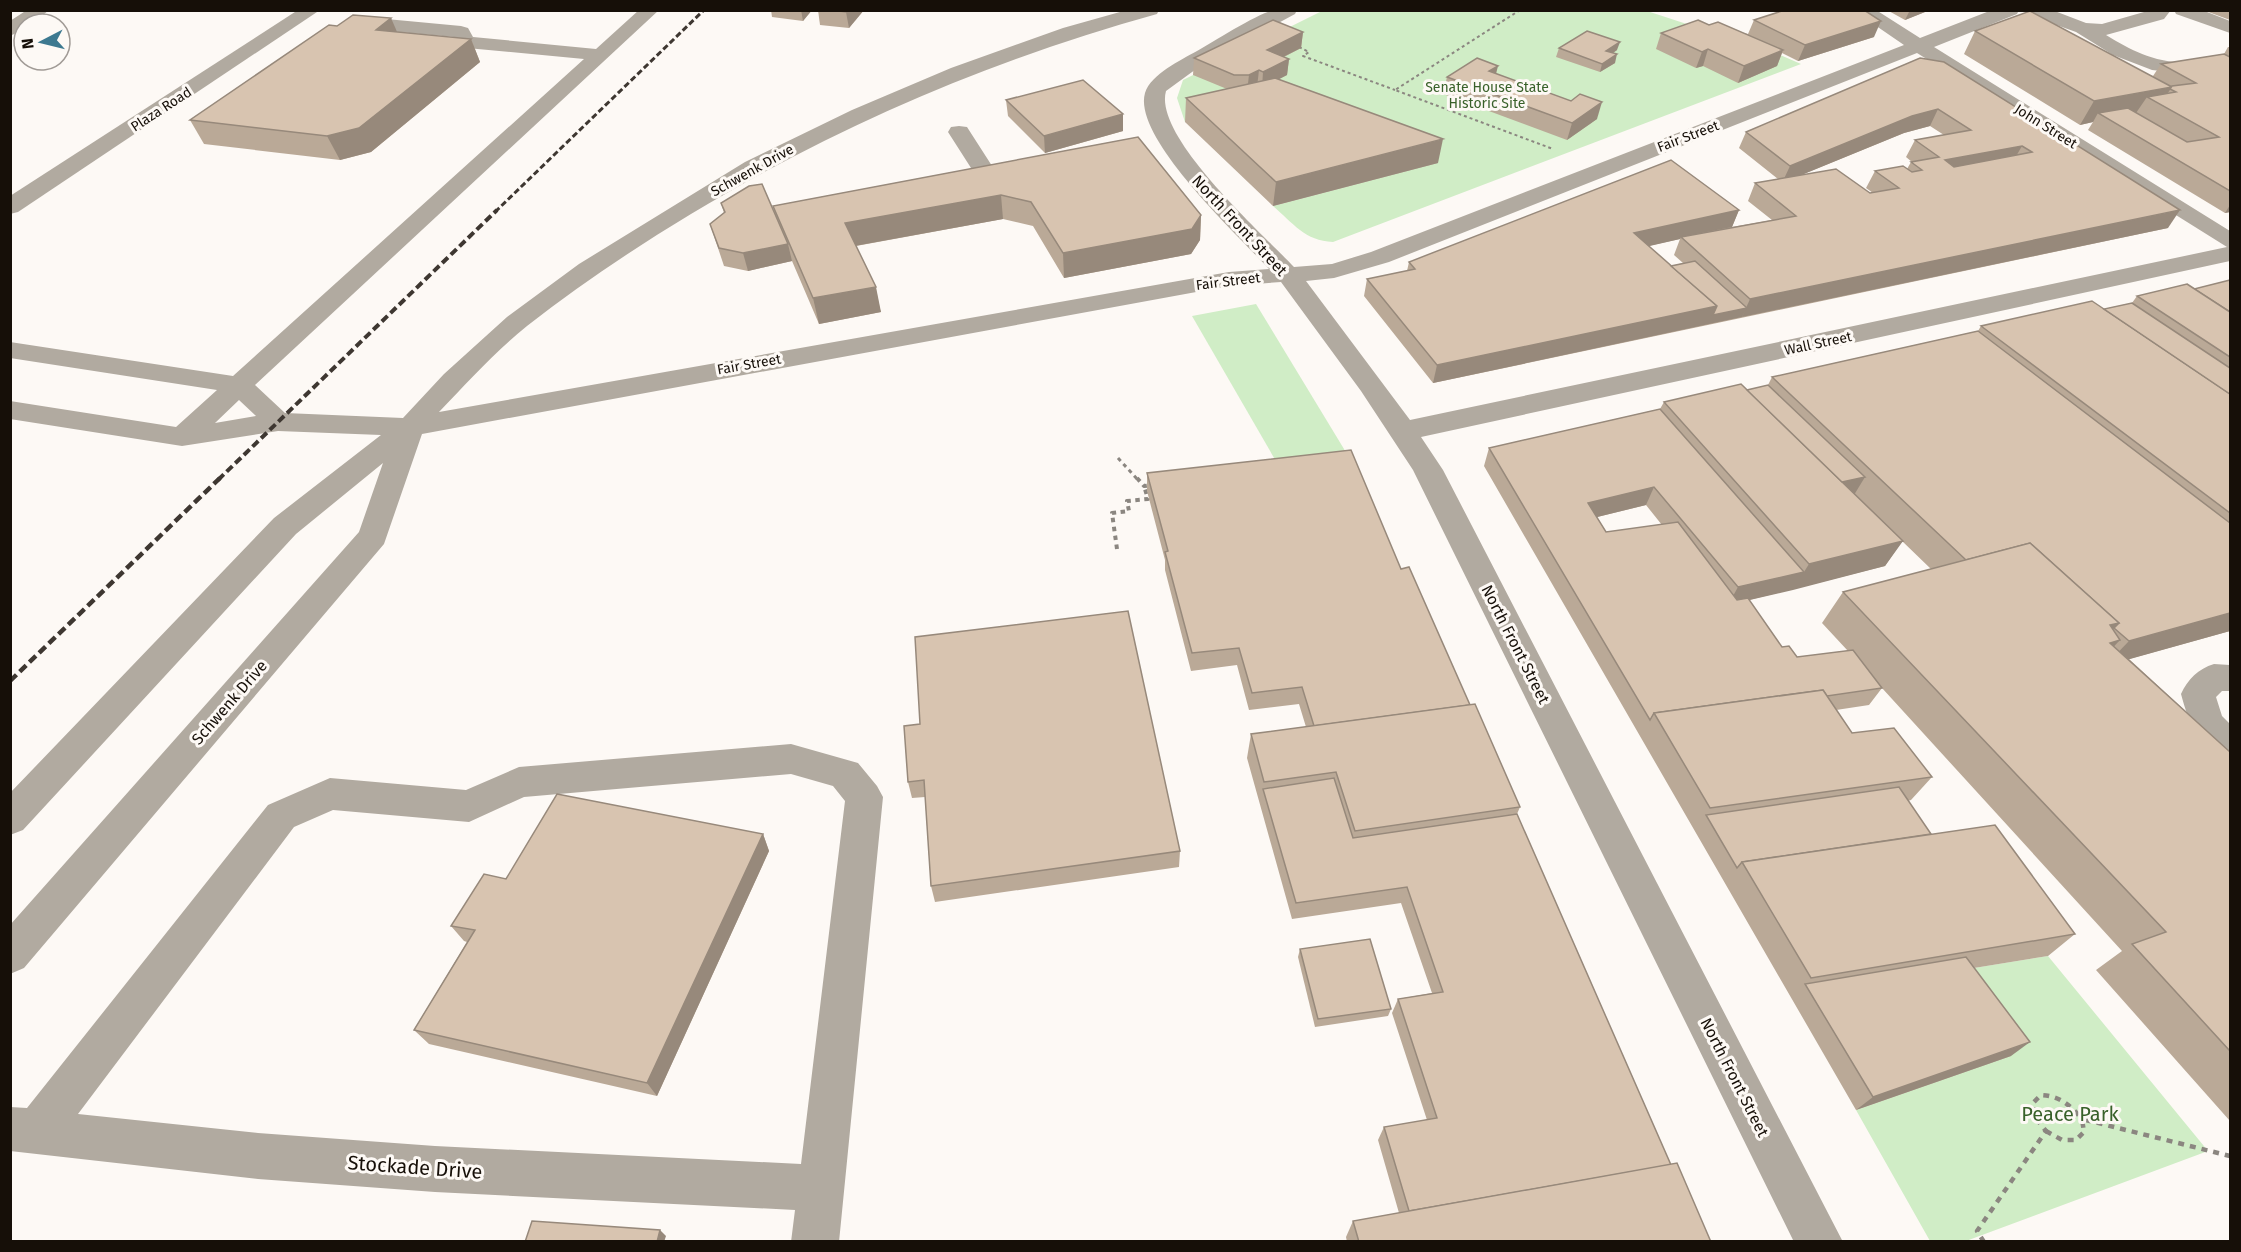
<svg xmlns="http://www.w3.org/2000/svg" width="2241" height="1252" font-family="'Fira Sans',sans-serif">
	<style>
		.green { fill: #d0edc6 }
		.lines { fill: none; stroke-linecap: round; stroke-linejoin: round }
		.path-far3 { stroke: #8b8680; stroke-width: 2; stroke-dasharray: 3 3; stroke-linecap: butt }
		.path-far2 { stroke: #8b8680; stroke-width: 3; stroke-dasharray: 4 4; stroke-linecap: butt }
		.path-far1 { stroke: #8b8680; stroke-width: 4; stroke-dasharray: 4.5 4.5; stroke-linecap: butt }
		.path { stroke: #8b8680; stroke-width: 4.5; stroke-dasharray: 6 6; stroke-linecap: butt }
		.minor { fill: #b1aaa0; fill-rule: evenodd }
		.rail-far2 { stroke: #3e3731; stroke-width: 3; stroke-dasharray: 6 3; stroke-linecap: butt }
		.rail-far1 { stroke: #3e3731; stroke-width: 4; stroke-dasharray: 8 4; stroke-linecap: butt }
		.rail { stroke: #3e3731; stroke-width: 4.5; stroke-dasharray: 9 4.5; stroke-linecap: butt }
		.wall { fill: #baa997; fill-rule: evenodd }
		.shaded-wall { fill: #97897b }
		.building { fill: #d8c4b0; stroke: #97897b; stroke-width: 1.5; fill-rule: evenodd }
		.labels { text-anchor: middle; stroke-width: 6; stroke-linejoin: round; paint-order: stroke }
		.far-park-label { font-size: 14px; fill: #39612a; stroke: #fdf9f5 }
		.far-street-label { font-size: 14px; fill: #160f08; stroke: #fdf9f5 }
		.street-label { font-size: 16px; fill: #160f08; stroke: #fdf9f5 }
		.near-park-label { font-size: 20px; fill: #39612a; stroke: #fdf9f5 }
		.near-street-label { font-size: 20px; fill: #160f08; stroke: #fdf9f5 }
	</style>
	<rect width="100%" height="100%" fill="#fdf9f5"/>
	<g class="green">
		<path d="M1322,11H1647L1699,28L1723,30L1801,64L1333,242C1305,241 1293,223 1273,206L1437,163L1185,122L1177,98L1183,80Z"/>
		<path d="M1256,304L1344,449L1347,455L1277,463L1192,316Z"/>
		<path d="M2048,956L2208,1151L1966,1241H1930L1856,1110L2010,1056L1949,972Z"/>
	</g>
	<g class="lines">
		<g class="path-far3">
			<path d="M1520,10L1395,90L1553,149"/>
			<path d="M1299,47L1309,52L1303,56L1395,90"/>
		</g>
		<path class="path-far2" d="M1118,458L1138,480"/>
		<g class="path-far1">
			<path d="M1137,478L1144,486L1152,485"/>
			<path d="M1117,549L1112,513L1129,511L1127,501L1148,499L1144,486"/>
		</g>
		<g class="path">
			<path d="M2046,1131L2062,1140H2076L2084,1132L2082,1119L2230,1156"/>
			<path d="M1984,1242L1977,1231L2046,1131L2035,1117L2033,1103L2041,1095C2060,1096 2070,1105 2082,1119"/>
		</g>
		<g class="minor">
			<path d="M27,10H49L32,24H24V29L10,36V21Z"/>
			<path d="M298,10H320L18,212L10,214V196Z"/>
			<path d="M639,10H659L255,385L285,413L403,418L444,374L507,317L579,264L745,162L852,110L951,68L1063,28L1127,10H1159L1157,14C991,60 839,125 691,214C635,248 579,285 527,326C495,352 467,383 439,412L1229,272L1269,269C1240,237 1132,138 1145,93C1151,74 1181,60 1197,51C1213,42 1258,13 1274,10C1281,9 1290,10 1297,10L1295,14L1203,64L1166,91C1153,137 1263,234 1294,267L1332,264L1371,252L1904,45L1853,10H1876L1920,38L1992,10H2019L2017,14L1934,47L2230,231V261L1421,437L1443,470L1843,1242H1794L1413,470L1361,391L1281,282L1229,286L422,434L384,544L24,968L10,974V925L359,532L383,463L296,534L23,830L10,835V793L274,518L381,435L278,431L182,446L10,419V401L176,427L217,390L10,358V342L233,376L584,59L467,48L460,46L454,37L365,29L351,32L344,30L342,26L344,22L365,17L461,26L468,28L473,37L596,49ZM1917,53L2227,247L1410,420L1306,281L1334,278L1389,262ZM239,400L256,416L215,423Z"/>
			<path d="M2024,10H2052L2086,23L2102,24L2151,10H2171L2164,19L2106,35C2132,51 2158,64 2189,62C2203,61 2217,57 2230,55V67L2188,74L2152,70L2113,55L2076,32L2026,14Z"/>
			<path d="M2174,10H2202L2230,21V33L2176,14Z"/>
			<path d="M959,126L967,127L994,169L1020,164L1028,166L1031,171L1028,176C1013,179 995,185 980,182L948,132L951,127Z"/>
			<path d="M2214,664L2230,665V691H2222L2216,697L2222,716L2230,724V760C2199,749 2189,724 2181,694C2188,679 2198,669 2214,664Z"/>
			<path d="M791,744L858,763L877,786L883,797L839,1242H791L795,1210L435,1192L258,1179L10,1151V1107L27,1108L268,805L330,778L466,790L519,767ZM791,774L833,786L845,801L801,1164L435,1146L258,1133L78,1114L294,827L333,810L469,822L524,797Z"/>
		</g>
		<path class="rail-far2" d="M495,212L704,10"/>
		<path class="rail-far1" d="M218,480L497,210"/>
		<path class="rail" d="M10,681L220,478"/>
	</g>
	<g class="wall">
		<path d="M771,10H812L803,21L772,17Z"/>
		<path d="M818,10H864L849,28L820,25Z"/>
		<path d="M1887,10H1930L1905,20Z"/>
		<path d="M2203,10H2230V20Z"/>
		<path d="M1754,20L1874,37L1798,61L1782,53L1777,66L1738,83L1703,66L1696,68L1656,49L1661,33L1709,25L1748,34Z"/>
		<path d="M1975,31L2153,76L2161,64L2224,54L2228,47H2230V212L2225,213L2088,130L2093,122L2080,125L1964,54Z"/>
		<path d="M397,32L471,39L480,62L371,152L340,160L204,144L190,120Z"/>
		<path d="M1303,32L1301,48L1284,57L1289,59L1287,75L1279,79L1438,163L1273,206L1185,122L1186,98L1227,89L1193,75L1194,58Z"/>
		<path d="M1559,48L1617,50L1613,53L1615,63L1600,72L1556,57Z"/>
		<path d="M1920,58L2168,228L1433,383L1364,296L1367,279L1407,271L1409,262L1739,210L1732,227L1772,220L1748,201L1755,183L1778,179L1739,148L1746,132ZM1930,126L1944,135L1915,140L1906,157L1912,162H1911L1907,169L1875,171L1866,188L1873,193H1870L1801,175L1904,133ZM1680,239L1674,255L1683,263L1671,266L1648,246Z"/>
		<path d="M1496,74L1571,101L1597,119L1567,140L1443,94L1447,77Z"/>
		<path d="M1006,100L1123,114V131L1045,153L1008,116Z"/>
		<path d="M1138,137L1201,215L1200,240L1191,254L1064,278L1033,226L1003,219L856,246L881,312L819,324L792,261L748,271L724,266L710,224L724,213L721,203L774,211L773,206Z"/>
		<path d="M2230,280V631L2129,659L2230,752V1121L2096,970L2122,951L1882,688L1869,705L1836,710L1852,733L1932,777L1911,800L1908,801L1931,834L2075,934L2048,956L1974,968L2011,1056L1856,1110L1484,466L1489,448L1660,409L1664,402L1747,390L1768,385L1772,377L1978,331L1981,326L2104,309L2132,303L2137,296L2194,289ZM1646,505L1662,525L1606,532L1597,517ZM1902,541L1931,569L1843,592L1822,623L1848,651L1797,657L1782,647L1749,600L1885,566Z"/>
		<path d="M1147,473L1401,569L1520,807L1517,814L1671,1165L1711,1242H1347L1346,1237L1353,1221L1399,1213L1378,1140L1384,1127L1427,1120L1392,1013L1398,999L1432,993L1401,903L1292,919L1247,758L1251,734L1306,727L1299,704L1249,710L1237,665L1191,671L1165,570V560L1147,491Z"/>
		<path d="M904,726L1180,851L1179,867L935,902L931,886L925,797L912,798L908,782Z"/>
		<path d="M763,834L769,851L657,1096L429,1044L414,1030L467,942L464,941L451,926L506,879Z"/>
		<path d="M1300,949L1391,1009L1388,1016L1315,1027L1298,957Z"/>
	</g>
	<g class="shaded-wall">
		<path d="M801,10H812L803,21Z"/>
		<path d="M847,10H864L849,28L846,12Z"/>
		<path d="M1913,10H1930L1905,20L1909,12Z"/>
		<path d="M391,18L401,41L376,30Z"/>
		<path d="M1881,21L1874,37L1798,61L1805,45Z"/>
		<path d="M1303,32L1301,48L1265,66L1267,50Z"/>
		<path d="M471,39L480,62L371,152L340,160L327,136Z"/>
		<path d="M1620,42L1617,50L1604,59L1606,51Z"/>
		<path d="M1708,49L1703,66L1696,68L1702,52Z"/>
		<path d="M1783,50L1777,66L1738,83L1744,66Z"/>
		<path d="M1617,54L1615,63L1600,72L1602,64Z"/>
		<path d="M1289,59L1287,75L1262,88L1263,72Z"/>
		<path d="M1498,66L1494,82L1489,71Z"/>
		<path d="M1259,70L1257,87L1247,92L1249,75Z"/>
		<path d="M2172,87L2160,104L2147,97L2136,113H2098L2093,122L2080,125L2094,101Z"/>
		<path d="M1602,102L1597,119L1567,140L1572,123Z"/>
		<path d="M1938,109L1930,126L1904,133L1782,183L1790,166L1912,116Z"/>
		<path d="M1123,114V131L1045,153L1044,136Z"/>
		<path d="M1443,139L1438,163L1273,206L1276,182Z"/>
		<path d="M2022,146L2012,163L1935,177L1945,160Z"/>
		<path d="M1001,195L1003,219L849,247L845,223Z"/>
		<path d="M2230,205V212L2225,213Z"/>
		<path d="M1739,210L1732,227L1681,237L1680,239L1628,251L1634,233Z"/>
		<path d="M2180,210L2168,228L1742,317L1750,299Z"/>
		<path d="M1201,215L1200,240L1191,254L1064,278L1063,253Z"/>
		<path d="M788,244L792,261L748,271L743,253Z"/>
		<path d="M876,287L881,312L819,324L813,298Z"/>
		<path d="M1717,306L1747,308L1742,317L1433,383L1437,365Z"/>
		<path d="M1865,477L1854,495L1833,484Z"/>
		<path d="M1654,487L1646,505L1581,521L1588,503Z"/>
		<path d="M1903,541L1885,566L1793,590L1728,605L1738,587L1804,572L1809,564Z"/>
		<path d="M2230,613V631L2105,666L2129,641Z"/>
		<path d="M2119,623L2090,653L2110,625Z"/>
		<path d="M2120,640L2091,671L2110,643Z"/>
		<path d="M763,834L769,851L657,1096L647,1083Z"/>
		<path d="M2030,1042L2011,1056L1856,1110L1873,1097Z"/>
		<path d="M660,1230L666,1236L664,1242H657Z"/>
	</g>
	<g class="building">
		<path d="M831,10H847L846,12Z"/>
		<path d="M1785,10H1864L1881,21L1805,45L1754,20Z"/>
		<path d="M2030,11L2172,87L2094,101L1975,31Z"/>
		<path d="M353,15L391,18L376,30L471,39L359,128L327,136L190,120L329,25L337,26Z"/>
		<path d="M1273,20L1303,32L1267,50L1289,59L1263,72L1259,70L1249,75H1234L1194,58Z"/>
		<path d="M1698,20L1709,25L1718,22L1783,50L1744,66L1708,49L1702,52L1661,33Z"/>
		<path d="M1587,31L1620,42L1606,51L1617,54L1602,64L1559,48Z"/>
		<path d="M2224,54L2230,57V191L2098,113L2128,108L2187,142L2219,137L2147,97L2176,92L2170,89L2172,86L2196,83L2161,64Z"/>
		<path d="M1477,58L1498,66L1489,71L1571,101L1580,94L1602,102L1572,123L1447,77Z"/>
		<path d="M1920,58L1944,62L2180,210L1750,299L1681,237L1796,216L1755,183L1836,169L1870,193L1899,188L1875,171L1903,166L1912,172L1922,170L1911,162L1939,157L1915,140L1971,130L1938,109L1912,116L1790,166L1746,132ZM2022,146L2032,152L1954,167L1945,160Z"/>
		<path d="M1275,78L1443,139L1276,182L1186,98Z"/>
		<path d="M1083,80L1123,114L1044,136L1006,100Z"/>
		<path d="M1138,137L1201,215L1192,229L1063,253L1031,202L1001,195L845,223L876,287L813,298L773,206Z"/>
		<path d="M1671,160L1739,210L1634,233L1717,306L1437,365L1367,279L1415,269L1409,262Z"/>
		<path d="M762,184L788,244L743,253L719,248L710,224L725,212L721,203L749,186Z"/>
		<path d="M1695,261L1747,308L1713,315L1717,306L1671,266Z"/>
		<path d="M2230,280V312L2194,289Z"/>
		<path d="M2187,284L2230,312V357L2137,296Z"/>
		<path d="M2092,301L2230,394V513L1981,326Z"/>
		<path d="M2132,303L2230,368V394L2104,309Z"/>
		<path d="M1978,331L2230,523V613L2129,641L2114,628L2119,623L2030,543L1966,560L1772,377Z"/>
		<path d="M1741,384L1903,541L1809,564L1664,402Z"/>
		<path d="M1768,385L1865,477L1842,482L1747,390Z"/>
		<path d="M1660,409L1804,572L1738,587L1654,487L1588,503L1606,532L1678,522L1737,600L1748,598L1782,647L1789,646L1797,657L1853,650L1882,688L1827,696L1823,690L1654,713L1650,720L1489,448Z"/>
		<path d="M1351,450L1401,569L1409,567L1470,705L1314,726L1302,687L1252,693L1239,648L1192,653L1165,552L1168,551L1147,473Z"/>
		<path d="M2030,543L2119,623L2110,625L2120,640L2110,643L2230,752V1051L2132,944L2166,932L1843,592Z"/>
		<path d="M1128,611L1180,851L931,886L924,780L908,782L904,726L920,724L915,637Z"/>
		<path d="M1823,690L1852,733L1894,728L1932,777L1710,808L1654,713Z"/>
		<path d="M1475,704L1520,807L1355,831L1336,772L1264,782L1251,734Z"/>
		<path d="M1334,778L1353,838L1517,814L1671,1165L1409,1211L1384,1127L1437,1118L1398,999L1443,992L1407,887L1296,903L1263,789Z"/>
		<path d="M1899,787L1931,834L1742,862L1737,868L1706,815Z"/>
		<path d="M557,794L763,834L647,1083L414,1030L475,930L451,926L484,874L506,879Z"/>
		<path d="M1995,825L2075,934L1811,978L1742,862Z"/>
		<path d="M1370,939L1391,1009L1318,1019L1300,949Z"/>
		<path d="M1966,957L2030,1042L1873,1097L1805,984Z"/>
		<path d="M1677,1163L1711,1242H1359L1353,1221Z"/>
		<path d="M532,1221L660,1230L657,1242H525Z"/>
	</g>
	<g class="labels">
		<g class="far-park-label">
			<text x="1487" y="92">Senate House State<tspan x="1487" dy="16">Historic Site</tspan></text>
		</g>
		<g class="far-street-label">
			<text transform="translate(161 109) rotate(-33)" y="5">Plaza Road</text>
			<text transform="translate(2046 126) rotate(32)" y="5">John Street</text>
			<text transform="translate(1688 136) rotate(-21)" y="5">Fair Street</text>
			<text transform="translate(752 170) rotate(-29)" y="5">Schwenk Drive</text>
			<text transform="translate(1228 281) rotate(-7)" y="5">Fair Street</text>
			<text transform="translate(1818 343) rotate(-12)" y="5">Wall Street</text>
			<text transform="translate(749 364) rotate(-10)" y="5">Fair Street</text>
		</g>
		<g class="street-label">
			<text transform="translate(1240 225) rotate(47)" y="6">North Front Street</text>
			<text transform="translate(1516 644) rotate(63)" y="6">North Front Street</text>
			<text transform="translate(229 702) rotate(-49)" y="6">Schwenk Drive</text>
			<text transform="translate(1735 1077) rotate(63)" y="6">North Front Street</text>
		</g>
		<g class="near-park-label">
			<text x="2070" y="1121">Peace Park</text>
		</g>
		<g class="near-street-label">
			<text transform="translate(415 1167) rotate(4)" y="7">Stockade Drive</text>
		</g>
	</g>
	<rect width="2241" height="1252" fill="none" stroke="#160f08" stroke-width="24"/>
	<g transform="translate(42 42) rotate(263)"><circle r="28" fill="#fdf9f5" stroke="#a19b96" stroke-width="1.5"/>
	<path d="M0-4.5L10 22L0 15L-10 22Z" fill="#3d7990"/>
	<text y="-9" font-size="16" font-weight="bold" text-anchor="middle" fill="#160f08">N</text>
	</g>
</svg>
